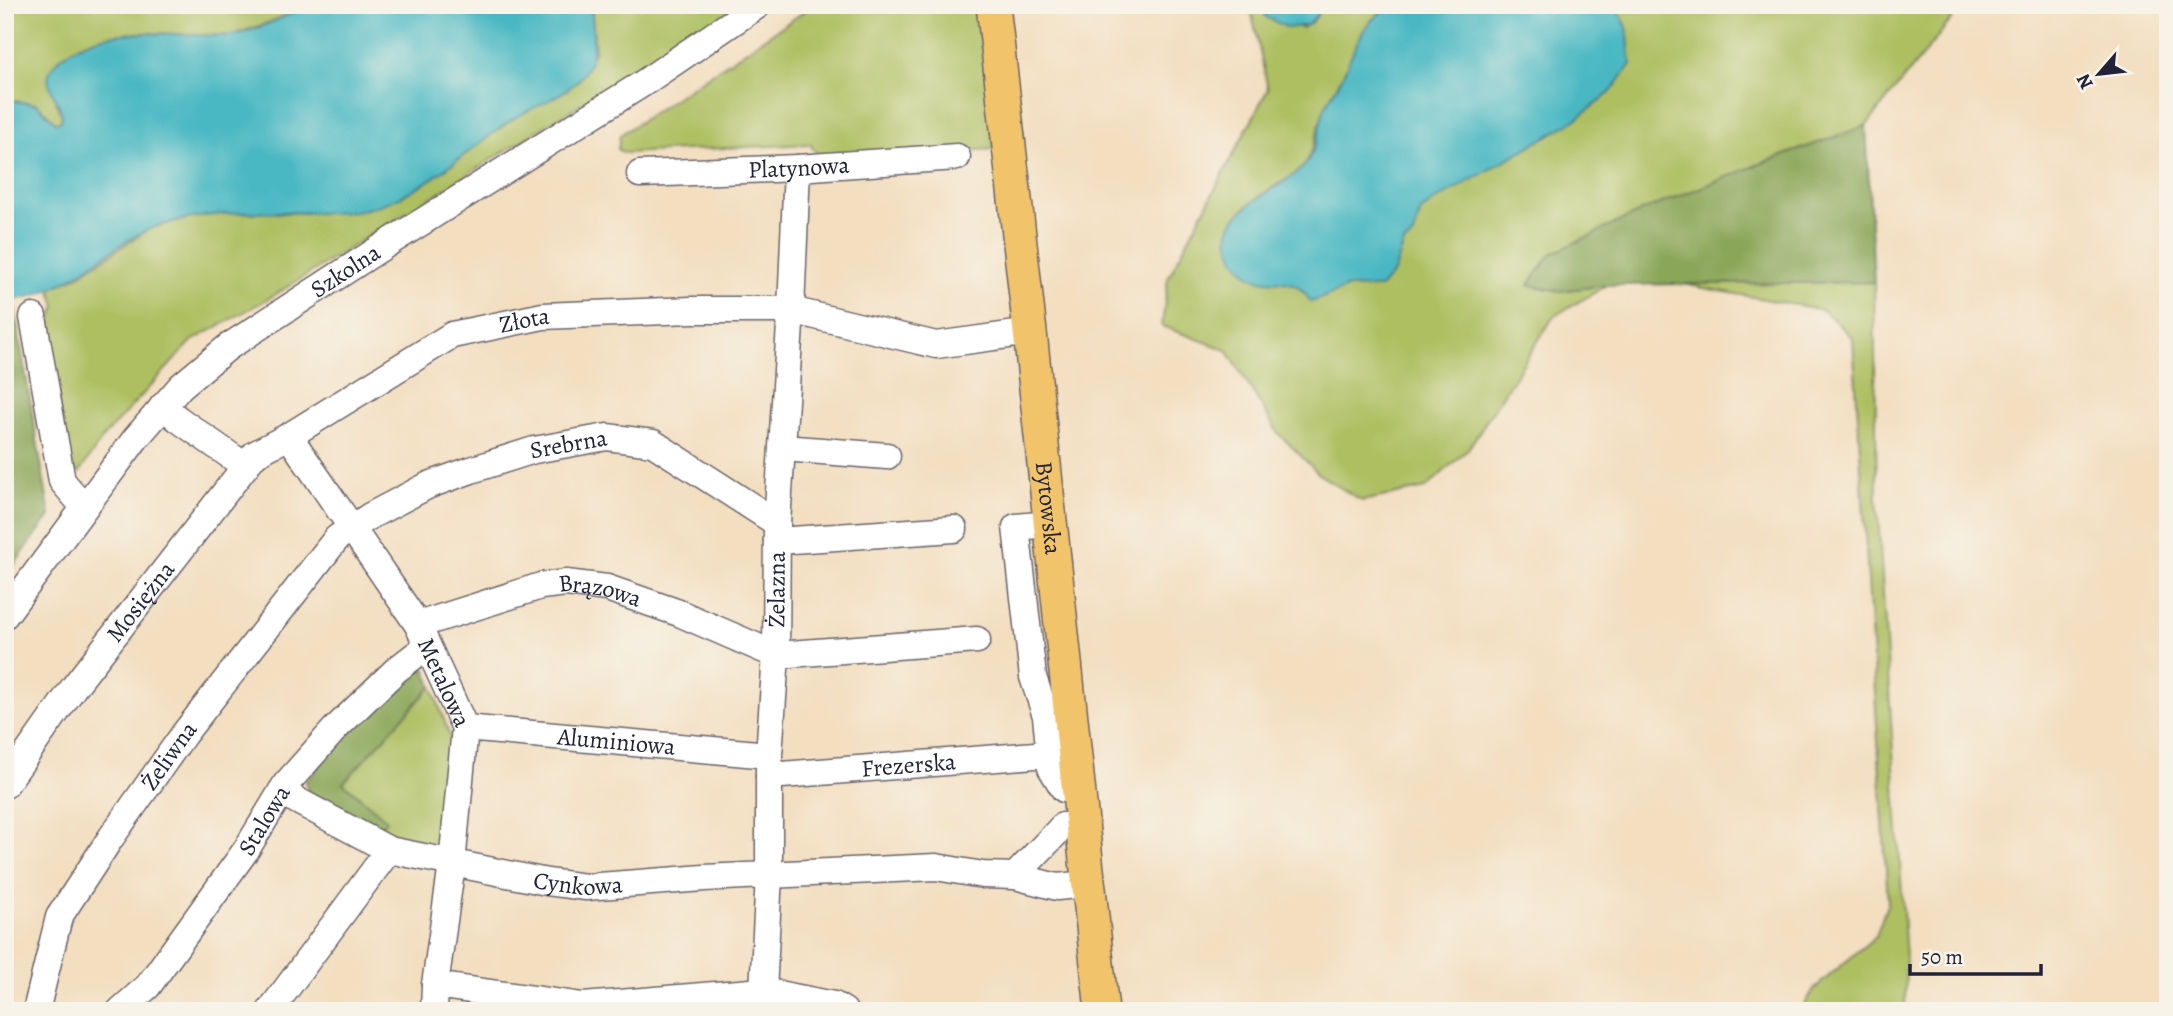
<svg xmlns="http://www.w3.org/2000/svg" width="2173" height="1016" font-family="Alegreya,serif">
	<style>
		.green { fill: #aebf62; stroke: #68704e; stroke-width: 2 }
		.forest { fill: #8aa658; stroke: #56644a; stroke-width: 2 }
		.water { fill: #4ab8c3; stroke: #366d7f; stroke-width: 2 }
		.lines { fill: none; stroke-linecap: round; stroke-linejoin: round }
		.minor-casing { stroke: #6b646a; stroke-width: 29 }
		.major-casing { stroke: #6b646a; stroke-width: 36 }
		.minor { stroke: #fff; stroke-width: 26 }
		.major { stroke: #f1c36a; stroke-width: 33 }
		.labels { text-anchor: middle; stroke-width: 5; stroke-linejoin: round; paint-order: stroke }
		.street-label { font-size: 24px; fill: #22223b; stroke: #f7f3e8 }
	</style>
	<rect width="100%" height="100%" fill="#f7f3e8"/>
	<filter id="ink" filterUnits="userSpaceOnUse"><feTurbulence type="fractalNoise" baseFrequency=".0143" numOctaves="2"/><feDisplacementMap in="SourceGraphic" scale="14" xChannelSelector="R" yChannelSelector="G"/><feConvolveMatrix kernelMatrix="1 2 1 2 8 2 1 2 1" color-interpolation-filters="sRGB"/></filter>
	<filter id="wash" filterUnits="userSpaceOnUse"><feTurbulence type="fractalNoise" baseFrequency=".00686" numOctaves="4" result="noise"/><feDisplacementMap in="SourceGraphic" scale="28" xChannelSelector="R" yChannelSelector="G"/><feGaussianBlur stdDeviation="1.57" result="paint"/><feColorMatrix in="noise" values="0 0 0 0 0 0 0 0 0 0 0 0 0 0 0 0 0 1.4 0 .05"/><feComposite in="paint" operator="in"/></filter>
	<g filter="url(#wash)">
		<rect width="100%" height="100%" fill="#f3dec0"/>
		<g class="green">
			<path d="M5,5H310L273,21L229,36L136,33L55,101L62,115L61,121L55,122L37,104L5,100Z"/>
			<path d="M591,5H739L273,296L192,341L104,436L79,473L68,466L44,335L56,306L50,288L76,277L149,229L191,216L239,212L304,213L400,197L433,178L511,120L579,80L595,50Z"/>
			<path d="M814,5H981L994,149L823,159L812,148L811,144L625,153L618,150L620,135Z"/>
			<path d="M1250,5H1261L1301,28C1312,24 1319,18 1320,5H1393C1360,21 1357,48 1342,77C1337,87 1330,96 1326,106C1318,123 1317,143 1307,161C1300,173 1289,178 1278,184C1264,193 1245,205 1236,218C1231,224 1230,236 1229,243L1258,280C1285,281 1294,279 1312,301L1349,287L1380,288L1394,272L1404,243L1412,237L1421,211L1436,200L1575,120L1611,92L1627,27L1615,5H1963L1866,126L1762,163L1551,254L1529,285L1559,291L1608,285L1554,316L1468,449L1426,488L1362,501L1320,475L1278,433L1227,350L1162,326L1168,278L1268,89Z"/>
			<path d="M1874,282L1877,498L1906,958L1905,1011H1853L1835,1008L1830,1011H1801L1814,989L1876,936L1888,902L1853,338L1823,310L1682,284Z"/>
			<path d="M432,686L452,742L439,840L430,847L392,838L377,830L386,820L343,783Z"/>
		</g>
		<g class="forest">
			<path d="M1866,126L1874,282L1608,285L1559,291L1529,285L1551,254L1644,210L1762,163Z"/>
			<path d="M5,300H13L50,516L5,577Z"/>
			<path d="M417,667L425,668L432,686L343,783L387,820L377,830L307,791L306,781L355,723Z"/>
		</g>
		<g class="water">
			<path d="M310,5H591C593,32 599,59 578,80C562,97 530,108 510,121C464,153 422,195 366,209C342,215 312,213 287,212C244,212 202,213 161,225C106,242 67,299 5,300V100L37,104L55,122L61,121C66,105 42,88 50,71C53,64 62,56 68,52C105,26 156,34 198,35C208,35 220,37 230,35C257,31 285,16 310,5Z"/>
			<path d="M1261,5H1320L1319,12L1308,25L1288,28L1266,17Z"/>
			<path d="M1393,5H1615L1627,27L1631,64L1611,92L1575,120L1436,200L1421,211L1412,237L1404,243L1394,272L1380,288L1349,287L1311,302C1307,296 1303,289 1297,286C1286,279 1273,283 1261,280C1245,277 1234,260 1230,246C1218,207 1287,188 1305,165C1317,149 1319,128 1324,110C1328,98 1337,88 1342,77C1356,48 1360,21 1393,5Z"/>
		</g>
	</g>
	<g filter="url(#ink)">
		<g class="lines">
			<defs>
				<g id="minor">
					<path id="s1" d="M640,174L797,168L957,157"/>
					<path d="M33,317L62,481L84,507"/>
					<path d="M163,406L178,419L245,466"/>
					<path id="s2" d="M289,436L418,625L465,728L452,864L435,985L434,1011"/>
					<path d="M783,448L887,456"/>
					<path d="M1050,524L1016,527L1033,677L1046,716L1051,768L1064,789H1078"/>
					<path d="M777,541L954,529"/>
					<path id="s3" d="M5,615L136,438L181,386L228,347L393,240L642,84L758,5"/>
					<path id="s4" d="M418,625L541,586L566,583L607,588L679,613L776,655L977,640"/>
					<path id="s5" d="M465,728L769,755"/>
					<path id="s6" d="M769,776L1048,754"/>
					<path id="s7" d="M5,785L74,687L255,454L289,436L452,335L543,316L691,310H791L936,345L1030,332"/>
					<path id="s8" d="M281,792L389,850L547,882L586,887L704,878L936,867L983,875L1015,876L1057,887L1087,884"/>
					<path d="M1015,876L1063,826L1082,825"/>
					<path d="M435,985L583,1006L763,991L834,1005L844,1011"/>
					<path id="s9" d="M36,1011L59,917L110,839L184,734L337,538L370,516L429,485L471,470L534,450L607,437L653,443L777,523"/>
					<path id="s10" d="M120,1011L148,986L246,850L286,784L335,729L396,670L427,646"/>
					<path d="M270,1011L389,850"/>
					<path id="s11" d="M762,1011L769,875V755L776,655L777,523L791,310L797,168"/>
				</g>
				<g id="major">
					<path id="s12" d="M993,5L1030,332L1102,1011"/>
				</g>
			</defs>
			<use href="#minor" class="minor-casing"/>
			<use href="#major" class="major-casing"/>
			<use href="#minor" class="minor"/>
			<use href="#major" class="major"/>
		</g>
	</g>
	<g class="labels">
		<g class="street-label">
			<text dy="8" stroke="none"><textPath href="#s1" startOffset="159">Platynowa</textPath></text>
			<text dy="8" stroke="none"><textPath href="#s3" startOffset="490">Szkolna</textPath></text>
			<text dy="8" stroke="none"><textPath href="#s7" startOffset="719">Złota</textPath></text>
			<text dy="8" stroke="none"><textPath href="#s9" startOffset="819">Srebrna</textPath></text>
			<text dy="8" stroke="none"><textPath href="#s12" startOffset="506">Bytowska</textPath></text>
			<text dy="8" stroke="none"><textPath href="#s11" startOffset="422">Żelazna</textPath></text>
			<text dy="8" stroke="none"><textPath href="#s4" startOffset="189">Brązowa</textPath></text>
			<text dy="8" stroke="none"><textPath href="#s7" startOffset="228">Mosiężna</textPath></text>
			<text dy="8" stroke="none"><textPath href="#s2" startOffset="292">Metalowa</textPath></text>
			<text dy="8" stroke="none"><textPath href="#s5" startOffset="152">Aluminiowa</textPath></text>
			<text dy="8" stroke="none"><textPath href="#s9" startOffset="292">Żeliwna</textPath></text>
			<text dy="8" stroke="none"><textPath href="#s6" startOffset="140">Frezerska</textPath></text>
			<text dy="8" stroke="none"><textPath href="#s10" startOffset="240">Stalowa</textPath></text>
			<text dy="8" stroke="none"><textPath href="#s8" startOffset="315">Cynkowa</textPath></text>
		</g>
	</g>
	<rect width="2173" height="1016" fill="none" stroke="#f7f3e8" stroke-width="28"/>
	<g transform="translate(2099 74) rotate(242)" stroke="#f7f3e8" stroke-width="5" paint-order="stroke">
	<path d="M0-5L12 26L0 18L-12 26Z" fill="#22223b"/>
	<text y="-10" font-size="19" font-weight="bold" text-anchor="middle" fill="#22223b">N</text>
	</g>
	<path d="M1910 964v10h131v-10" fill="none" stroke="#22223b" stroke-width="3.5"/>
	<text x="1921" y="964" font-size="21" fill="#22223b" stroke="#f7f3e8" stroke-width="5" paint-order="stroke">50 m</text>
</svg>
